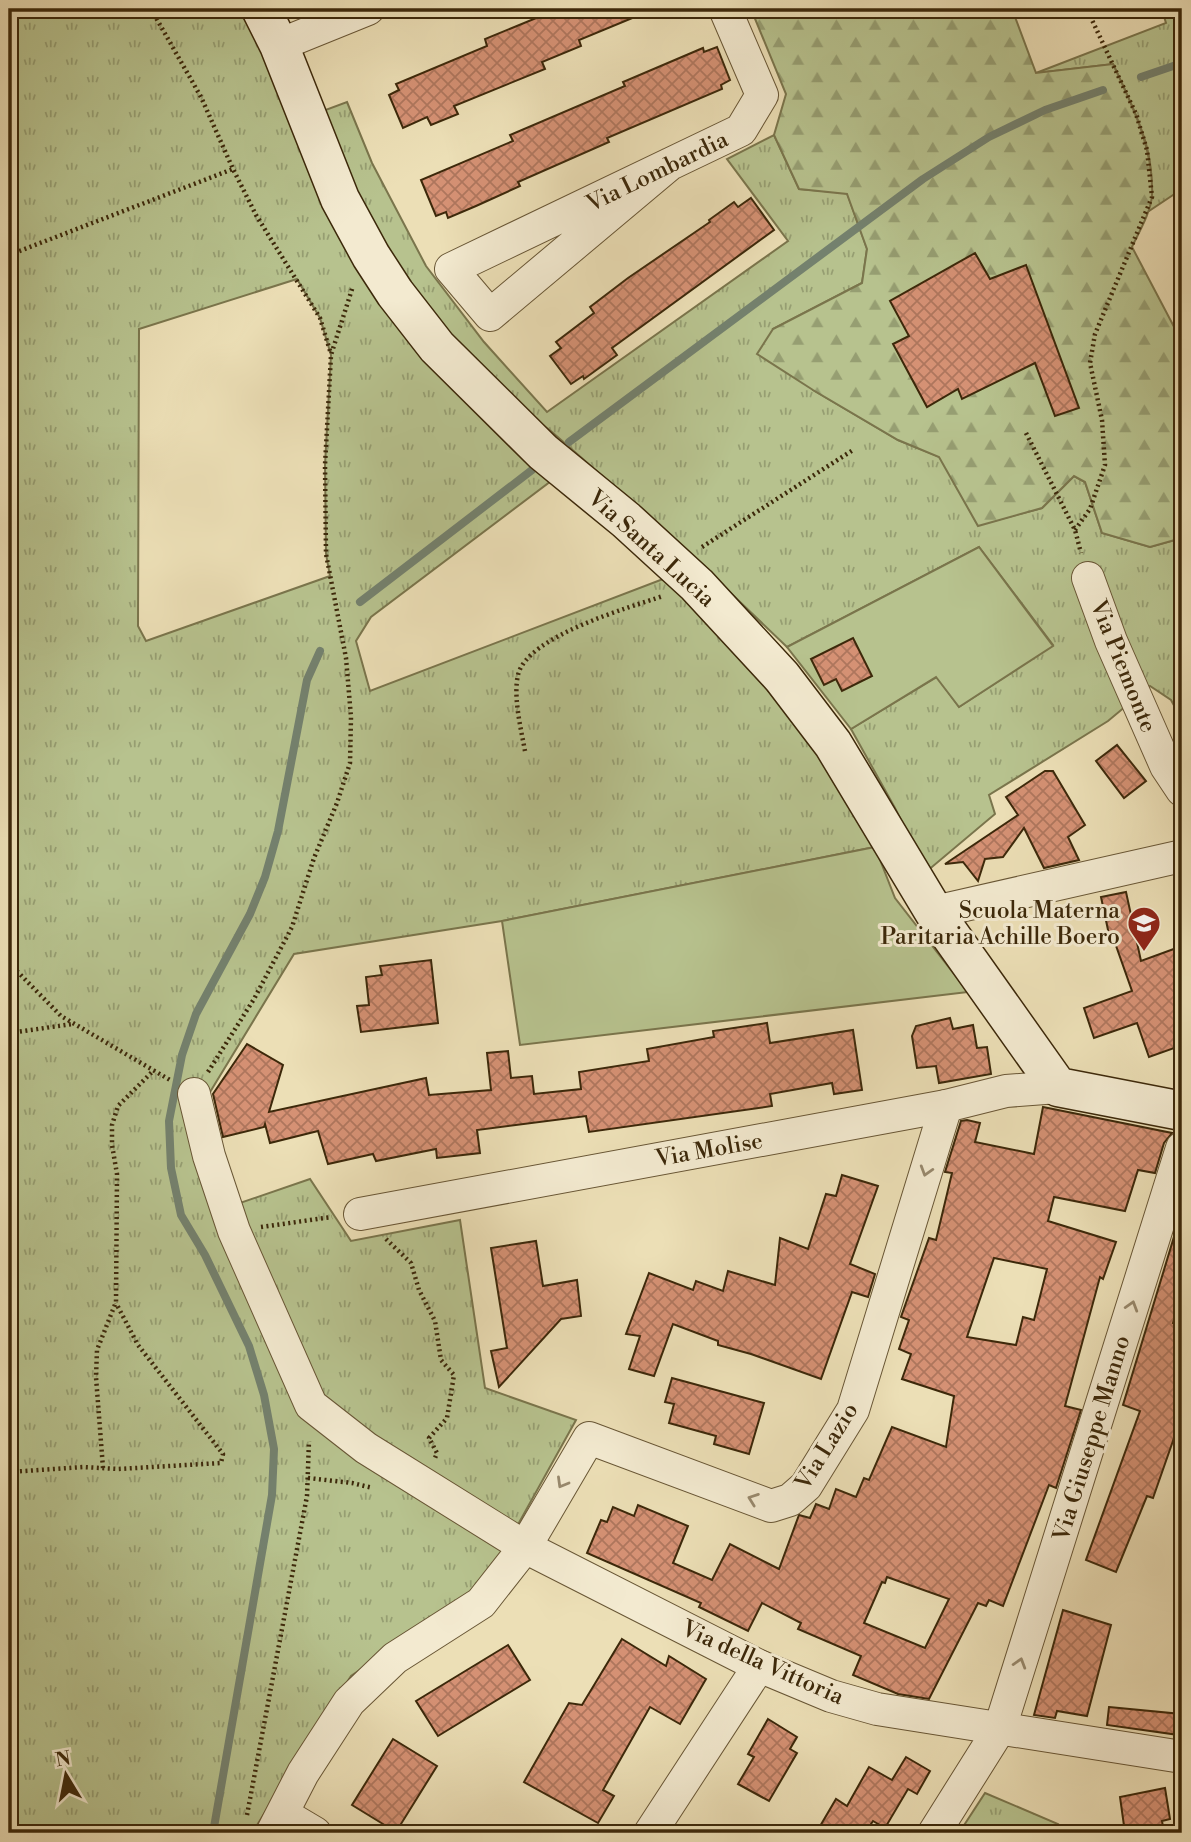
<svg xmlns="http://www.w3.org/2000/svg" width="1191" height="1842" font-family="'Libre Bodoni',serif">
	<style>
		.grass { fill: url(#grass-tufts); stroke: #7a754c; stroke-width: 2; fill-rule: evenodd }
		.forest { fill: url(#forest-firs); stroke: #7a754c; stroke-width: 2 }
		.garden { fill: #b7c28e; stroke: #7a754c; stroke-width: 2 }
		.lines { fill: none; stroke-linecap: round; stroke-linejoin: round }
		.stream { stroke: #74816e; stroke-width: 8 }
		.building { fill: url(#building-cross-hatch); stroke: #3c280a; stroke-width: 2; fill-rule: evenodd }
		.street-casing { stroke: #685635; stroke-width: 34 }
		.secondary-casing { stroke: #3c280a; stroke-width: 41 }
		.path { stroke: #3c280a; stroke-width: 4.5; stroke-dasharray: 2 3.5; stroke-linecap: butt }
		.street { stroke: #f3ead0; stroke-width: 32 }
		.secondary { stroke: #f3ead0; stroke-width: 38 }
		.oneway { stroke: #98896d }
		.labels { text-anchor: middle; stroke-width: 6; stroke-linejoin: round; paint-order: stroke }
		.street-label { font-size: 23px; fill: #3c280a; stroke: #f3ead0 }
		.poi-label { font-size: 23px; fill: #3c280a; stroke: #f3ead0; text-anchor: end }
	</style>
	<defs>
		<pattern id="grass-tufts" width="24" height="20" patternUnits="userSpaceOnUse" patternTransform="scale(1.75)"><rect width="24" height="20" fill="#b7c28e"/><path d="M3 7l-1-3M5 7V3M7 7l1-3M15 17l-1-3M17 17v-4M19 17l1-3" fill="none" stroke="#969e72"/></pattern>
		<pattern id="forest-firs" width="22" height="20" patternUnits="userSpaceOnUse" patternTransform="scale(1.75)"><rect width="22" height="20" fill="#b7c28e"/><path d="M5 1l3.5 6h-7zM16 11l3.5 6h-7z" fill="#969e72"/></pattern>
		<pattern id="building-cross-hatch" width="8" height="8" patternUnits="userSpaceOnUse" patternTransform="scale(1.75)"><rect width="8" height="8" fill="#d59174"/><path d="M0 0l8 8M0 8l8-8" fill="none" stroke="#ae765d"/></pattern>
	</defs>
	<rect width="100%" height="100%" fill="#ecdfb6"/>
	<filter id="stains"><feTurbulence type="fractalNoise" baseFrequency=".00286" numOctaves="4"/><feColorMatrix values="0 0 0 0 .2 0 0 0 0 .09 0 0 0 0 .02 0 0 0 .5 -.17"/></filter>
	<radialGradient id="worn" r=".72"><stop offset=".6" stop-color="#630" stop-opacity="0"/><stop offset="1" stop-color="#630" stop-opacity=".3"/></radialGradient>
	<g class="grass">
		<path d="M9,9H246L300,147L555,478L371,617L356,641L370,691L671,576C720,638 776,695 822,759C842,787 858,818 875,847L502,921L294,954L204,1102L214,1212L310,1179L351,1241L460,1220L485,1388L576,1420L485,1584L351,1676L252,1833H9ZM297,279L320,318L331,355L325,465L326,554L330,576L146,641L138,626L139,329Z"/>
		<path d="M1165,9H1182V189L1146,213C1164,163 1133,108 1113,64L1036,73L1166,23L1162,10Z"/>
		<path d="M347,102L372,163L426,266L484,342L547,412L788,241L727,159L774,135L799,189L847,193L867,249L862,283L773,329L813,390L898,440L940,457L978,525L1042,508L1074,476L1085,482L1102,533L1150,547L1182,538V720L1171,700L1150,686L1108,721L989,795L995,814L926,872L895,808L851,729L937,677L959,707L1053,645L979,547L787,647L671,536L552,432L495,389L433,319L372,232L320,112Z"/>
		<path d="M985,1793L1058,1824L1056,1833H959Z"/>
	</g>
	<path class="forest" d="M751,9H1012L1036,73L1113,64C1132,105 1154,149 1152,195C1151,212 1139,232 1132,247L1182,342V538L1150,547L1102,533L1085,482L1074,476L1042,508L978,526L939,457L898,440L813,390L757,354L773,329L862,283L867,249L847,194L799,189L774,135L786,94Z"/>
	<g class="garden">
		<path d="M979,547L1053,646L959,707L936,677L851,729L787,647Z"/>
		<path d="M875,847L895,898L968,992L520,1045L502,921Z"/>
	</g>
	<g class="lines">
		<g class="stream">
			<path d="M1141,77L1182,63"/>
			<path d="M569,442L923,179L989,137L1045,110L1103,90"/>
			<path d="M360,602L532,470"/>
			<path d="M213,1833L272,1495L274,1449L264,1395L249,1346L205,1255L181,1215L171,1168L169,1121L182,1055L196,1014L250,914L265,877L278,831L307,680L320,651"/>
		</g>
	</g>
	<g class="building">
		<path d="M558,9H654L579,40L581,46L542,62L545,69L454,106L458,114L431,125L427,117L403,128L389,95L399,90L396,84L487,46L485,39Z"/>
		<path d="M717,47L730,80L721,85L722,89L607,138L609,142L518,182L520,186L476,206L448,218L446,212L436,216L421,180L513,141L510,135L625,86L623,82L703,48L704,52Z"/>
		<path d="M751,198L774,230L612,348L617,355L584,379L583,376L571,384L550,356L561,348L556,342L594,313L590,307L628,278L710,222L709,220L734,202L738,207Z"/>
		<path d="M975,253L990,279L1026,265L1079,408L1055,416L1035,363L962,399L958,389L927,407L893,344L909,336L890,301Z"/>
		<path d="M853,638L872,676L842,691L836,679L824,685L811,659Z"/>
		<path d="M1117,745L1146,781L1124,798L1096,761Z"/>
		<path d="M1045,771H1053L1085,825L1068,837L1079,860L1044,868L1024,828L1003,857L985,859L978,881L963,862L945,864L1018,815L1006,797Z"/>
		<path d="M1126,892L1141,961L1182,946V1029L1175,1032L1180,1046L1149,1057L1137,1023L1094,1038L1084,1008L1132,991L1115,943L1111,944L1101,897Z"/>
		<path d="M431,960L438,1023L361,1032L357,1006L369,1005L366,977L382,975L380,966Z"/>
		<path d="M950,1018L953,1029L973,1025L977,1048L987,1047L991,1074L939,1083L936,1066L917,1068L912,1036L916,1026Z"/>
		<path d="M767,1023L770,1043L853,1030L862,1090L834,1094L832,1083L770,1094L772,1106L589,1132L586,1116L477,1130L480,1153L437,1158L436,1149L376,1161L373,1154L328,1164L318,1131L270,1143L265,1124L264,1127L223,1137L213,1094L247,1044L283,1065L269,1112L426,1078L429,1095L491,1090L487,1053L508,1051L511,1078L532,1076L534,1094L581,1089L579,1072L649,1061L647,1049L714,1037L713,1031Z"/>
		<path d="M1043,1107L1172,1133L1164,1143L1155,1173L1138,1170L1125,1211L1054,1197L1048,1221L1116,1242L1103,1279L1100,1277L1065,1406L1081,1410L1056,1488L1049,1485L1003,1606L989,1600L986,1606L978,1603L929,1699L898,1694L853,1675L861,1656L798,1629L801,1623L762,1603L748,1631L699,1607L701,1603L587,1553L601,1520L607,1522L613,1507L634,1516L638,1505L688,1526L673,1563L712,1580L730,1544L779,1569L799,1515L810,1518L816,1504L829,1509L836,1489L856,1497L864,1478L869,1480L892,1427L946,1447L954,1396L902,1379L911,1354L899,1349L909,1320L901,1317L929,1238L936,1240L952,1173L945,1172L961,1121L967,1120L980,1123L975,1142L1034,1154ZM994,1258L1047,1269L1034,1320L1023,1317L1016,1345L967,1337ZM887,1577L949,1599L925,1648L864,1623L882,1582L885,1583Z"/>
		<path d="M842,1175L878,1186L850,1264L875,1274L868,1297L852,1292L821,1379L751,1354L718,1345V1341L673,1324L654,1376L629,1369L640,1336L626,1334L649,1273L693,1290L696,1281L723,1291L728,1271L775,1285L780,1238L808,1249L826,1194L836,1196Z"/>
		<path d="M1177,1227L1182,1228V1294L1173,1323L1182,1326V1415L1153,1498L1147,1496L1116,1572L1086,1560L1140,1411L1123,1405Z"/>
		<path d="M536,1241L543,1286L577,1280L581,1316L561,1319L499,1387L491,1351L507,1348L491,1248Z"/>
		<path d="M672,1378L764,1403L749,1454L714,1444L716,1436L669,1423L674,1404L665,1402Z"/>
		<path d="M1063,1610L1111,1625L1087,1716L1057,1711L1055,1718L1034,1715Z"/>
		<path d="M622,1639L666,1666L669,1656L706,1679L680,1724L650,1707L603,1790L614,1796L598,1823L524,1782L569,1703L582,1705Z"/>
		<path d="M508,1645L530,1680L438,1736L416,1701Z"/>
		<path d="M1109,1707L1181,1714L1179,1735L1107,1725Z"/>
		<path d="M768,1719L797,1737L790,1749L797,1753L769,1801L738,1784L754,1757L748,1754Z"/>
		<path d="M393,1739L437,1766L396,1832L352,1805Z"/>
		<path d="M906,1757L930,1771L917,1794L908,1789L885,1828L873,1821L865,1833H816L836,1799L847,1806L869,1767L892,1780Z"/>
		<path d="M1165,1788L1170,1819L1162,1821L1164,1833H1125L1120,1797Z"/>
	</g>
	<g class="lines">
		<defs>
			<g id="street">
				<path d="M279,45L368,9"/>
				<path d="M670,164L490,315L451,269L741,130L762,95L725,9"/>
				<path d="M1088,578L1111,641L1166,766L1182,790"/>
				<path d="M934,912L1182,856"/>
				<path d="M194,1094L209,1156L234,1231L311,1405L366,1448L525,1547L759,1666L831,1696L877,1709L1182,1757"/>
				<path d="M360,1214L946,1106L1006,1091L1058,1087"/>
				<path d="M283,1814L315,1833"/>
				<path d="M272,1833L303,1773L349,1702L395,1658L481,1603L525,1547L589,1438L771,1506L790,1500L806,1486L853,1410L946,1106"/>
				<path d="M650,1833L759,1666"/>
				<path d="M934,1833L1000,1728L1182,1148"/>
			</g>
			<path id="secondary" d="M261,9L279,45L340,199L371,256L395,293L437,347L543,452L626,520L697,585L782,677L833,744L934,912L1058,1087L1182,1111"/>
		</defs>
		<use href="#street" class="street-casing"/>
		<use href="#secondary" class="secondary-casing"/>
		<g class="path">
			<path d="M151,9L201,97L233,169L256,215L320,318L331,354"/>
			<path d="M9,255L233,169"/>
			<path d="M1026,433L1075,530L1081,553"/>
			<path d="M1075,530L1090,509L1105,465L1102,420L1090,363L1095,334L1152,197L1147,150L1136,114L1092,20"/>
			<path d="M702,547L853,450"/>
			<path d="M525,751C521,729 513,697 518,675C527,636 628,608 663,596"/>
			<path d="M9,963L61,1016L170,1080"/>
			<path d="M9,1033L73,1024"/>
			<path d="M208,1072L254,999L292,927L314,858L337,803L350,763L351,717L346,658L326,554L325,465L331,355L353,286"/>
			<path d="M261,1227L332,1217"/>
			<path d="M386,1239L411,1263L419,1290L435,1321L441,1360L454,1375L447,1418L429,1438L437,1453L435,1458"/>
			<path d="M103,1468L96,1377L97,1350L116,1302L117,1174L112,1145V1125L118,1106L154,1070"/>
			<path d="M9,1472L83,1467L118,1469L221,1463L223,1454L138,1345L116,1303"/>
			<path d="M308,1478L352,1483L373,1488"/>
			<path d="M247,1815L307,1496L309,1441"/>
		</g>
		<use href="#street" class="street"/>
		<use href="#secondary" class="secondary"/>
	</g>
	<defs><path id="oneway-chevron" d="M-2-3.5L2.5 0L-2 3.5" fill="none" stroke-width="1.6" stroke-linecap="round" stroke-linejoin="round" transform="scale(1.75)"/></defs>
	<g class="oneway">
		<use href="#oneway-chevron" transform="translate(926 1171) rotate(107)"/>
		<use href="#oneway-chevron" transform="translate(1132 1306) rotate(-73)"/>
		<use href="#oneway-chevron" transform="translate(562 1483) rotate(120)"/>
		<use href="#oneway-chevron" transform="translate(753 1499) rotate(-160)"/>
		<use href="#oneway-chevron" transform="translate(1020 1663) rotate(-73)"/>
	</g>
	<defs>
		<symbol id="school-pin" viewBox="-11 -11 22 30"><path d="M0 17L-7.5 6A9.5 9.5 0 1 1 7.5 6Z" fill="#8f2418" stroke="#f3ead0"/><path d="M0-5L7-2L0 1L-7-2ZM-4 1L0 2.5L4 1V4Q0 6-4 4Z" fill="#fff"/></symbol>
	</defs>
	<g fill-rule="evenodd">
		<use href="#school-pin" x="1125" y="904" width="38" height="52"/>
	</g>
	<g class="labels">
		<g class="street-label">
			<text transform="translate(657 171) rotate(-26)" y="8">Via Lombardia</text>
			<text transform="translate(652 548) rotate(42)" y="8">Via Santa Lucia</text>
			<text transform="translate(1124 666) rotate(68)" y="8">Via Piemonte</text>
			<text transform="translate(709 1149) rotate(-10)" y="8">Via Molise</text>
			<text transform="translate(1091 1438) rotate(-73)" y="8">Via Giuseppe Manno</text>
			<text transform="translate(826 1446) rotate(-58)" y="8">Via Lazio</text>
			<text transform="translate(763 1662) rotate(24)" y="8">Via della Vittoria</text>
		</g>
		<g class="poi-label">
			<text x="1120" y="918">Scuola Materna<tspan x="1120" dy="26">Paritaria Achille Boero</tspan></text>
		</g>
	</g>
	<rect width="1191" height="1842" fill="none" stroke="#ecdfb6" stroke-width="35"/>
	<rect x="10" y="10" width="1170" height="1821" fill="none" stroke="#3c280a" stroke-width="3.5"/>
	<rect x="18" y="18" width="1156" height="1807" fill="none" stroke="#3c280a" stroke-width="2"/>
	<g transform="translate(66 1775) rotate(350)" stroke="#f3ead0" stroke-width="5" paint-order="stroke">
	<path d="M0-5L12 26L0 18L-12 26Z" fill="#3c280a"/>
	<text y="-10" font-size="19" font-weight="bold" text-anchor="middle" fill="#3c280a">N</text>
	</g>
	<rect width="100%" height="100%" filter="url(#stains)"/>
	<rect width="100%" height="100%" fill="url(#worn)"/>
</svg>
